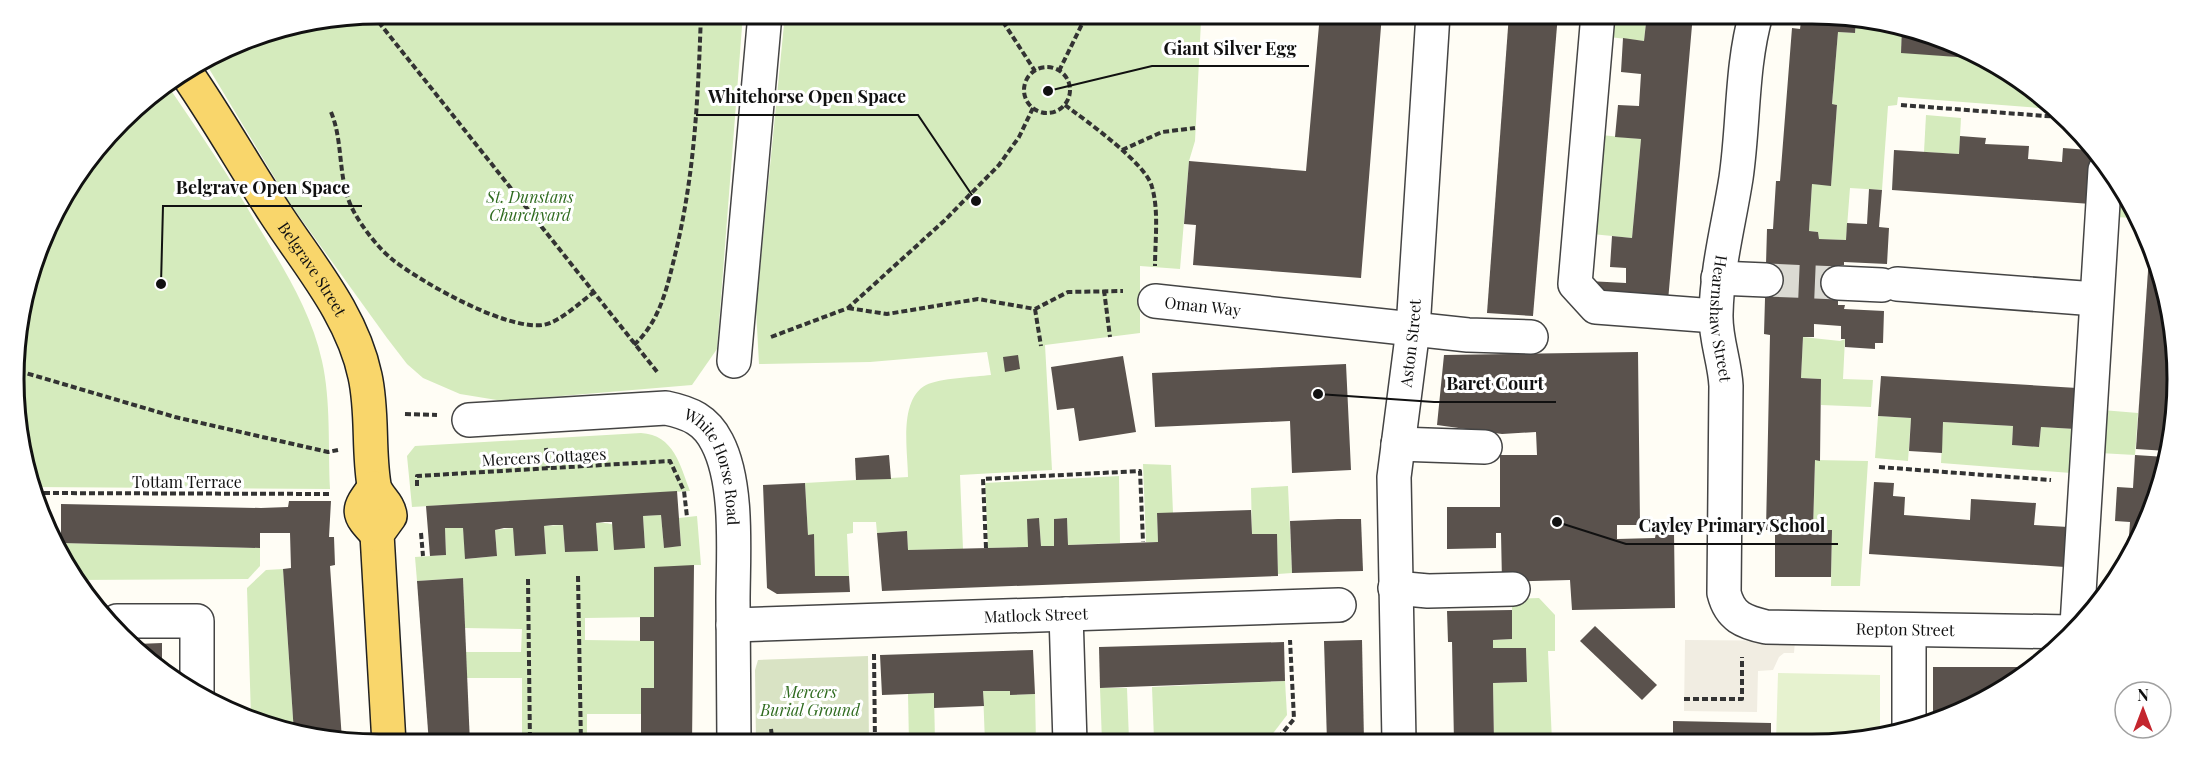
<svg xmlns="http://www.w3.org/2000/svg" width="2191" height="758" font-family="'Playfair Display',serif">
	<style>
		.green { fill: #d5ebbd }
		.cemetery { fill: #d9e3c4 }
		.pitch { fill: #e6f2cf }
		.plaza { fill: #f1ede2 }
		.building { fill: #5a524d }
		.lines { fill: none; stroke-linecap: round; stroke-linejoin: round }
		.minor-tunnel { stroke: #dbdad3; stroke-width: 33; stroke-dasharray: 33 16; stroke-linecap: butt }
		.minor-casing { stroke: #444; stroke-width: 36 }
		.major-casing { stroke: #222; stroke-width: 36 }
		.path { stroke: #333; stroke-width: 4; stroke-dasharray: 6 3; stroke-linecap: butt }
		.minor { stroke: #fff; stroke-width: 33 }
		.major { stroke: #f9d66b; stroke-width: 33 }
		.labels { text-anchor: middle; stroke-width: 6; stroke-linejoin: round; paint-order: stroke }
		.park-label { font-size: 16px; font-style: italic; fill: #2f6b1f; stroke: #fff }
		.street-label { font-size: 16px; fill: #111; stroke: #fff }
		.rim { fill: none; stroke: #111; stroke-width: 3 }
		.leader { fill: none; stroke: #111; stroke-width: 2 }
		.callout-dot { fill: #111; stroke: #fff; stroke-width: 2 }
		.callout-label { font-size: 18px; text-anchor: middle; font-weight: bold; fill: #111; stroke: #fff; stroke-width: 6; stroke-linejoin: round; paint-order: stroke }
	</style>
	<rect width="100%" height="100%" fill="#fffdf5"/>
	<g class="green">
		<path d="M379,14H743L717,349L692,385L503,401L460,394L423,378L407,364L387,338L291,205L205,62L239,41Z"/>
		<path d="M785,14H1197L1201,21L1195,141L1189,161L1180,269L1140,266V333L1045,345L1052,470L960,475L963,549L908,550L907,531L877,533L876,522H853V533L847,534L849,576H815L814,535H808L805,483L908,477C908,452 898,400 926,385C940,378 974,377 991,375L987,352L870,362L759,364L756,309Z"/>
		<path d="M1611,14H1647L1644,41L1609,37Z"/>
		<path d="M1856,19L1902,25L1901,52L1971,58L2034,89L2052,109L1898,97L1897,105L1888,106L1882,190L1850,188L1846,240L1819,239L1818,232L1809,231L1812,184L1831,185L1837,105L1832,104L1838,32L1855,33Z"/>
		<path d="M168,86C198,130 228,174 255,221C281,264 311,310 322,361C331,401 328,447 330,489L32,487L26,473L17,332L51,217L138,104Z"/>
		<path d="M1926,115L1961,118L1959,154L1924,152Z"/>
		<path d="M1601,135L1641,139L1632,238L1592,234Z"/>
		<path d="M2116,182L2128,196L2136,218L2114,217Z"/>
		<path d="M1803,337L1840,341L1845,339L1843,379L1873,380L1871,407L1821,405V379L1801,378Z"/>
		<path d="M2102,410L2138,413L2135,455L2099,453Z"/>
		<path d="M1878,416L1911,418L1908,461L1875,458Z"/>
		<path d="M1943,422L2013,426L2012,445L2039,447L2041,427L2075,429L2071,473L1941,463Z"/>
		<path d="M641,433C674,435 680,465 690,491L412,507L407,456L415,446Z"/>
		<path d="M1815,460L1868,461L1860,586H1831L1832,530H1813Z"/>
		<path d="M1143,464L1171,465L1173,513L1157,514L1158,542H1146Z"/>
		<path d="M1119,476L1120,543L1068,545L1067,518L1054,519V546H1041L1039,518L1028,547L988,548L985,483Z"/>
		<path d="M1288,486L1292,573L1278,574L1277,534H1252L1251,488Z"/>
		<path d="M661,515L664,547L681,546L679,518L697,516L701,565H694L654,617L585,618V640L654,641V688H641V714H587V738L655,737V744H522V678H467L466,652H521L522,629L465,628L463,578L417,581L415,557L446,555L445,528H463L466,559L497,556L495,530L513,528L516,556L546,554L544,526L563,525L565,552L598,550L596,523C619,521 628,534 645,548L643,516Z"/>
		<path d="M61,543L260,548V566L248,579L74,580L61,550Z"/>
		<path d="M283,569L294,733L285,732L251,717L247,588L266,570Z"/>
		<path d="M1539,598L1555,615V651H1548L1552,742H1494L1493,683L1527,682L1526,648H1493V640L1512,639V599Z"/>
		<path d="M1285,681L1287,715L1271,736L1154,740L1152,687Z"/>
		<path d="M1100,688H1127L1129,740L1102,742Z"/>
		<path d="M983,691H1010V695L1035,694L1036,743H985Z"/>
		<path d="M934,693L935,743H909L908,694Z"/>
	</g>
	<path class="cemetery" d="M868,656L869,743L756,744L755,670L758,660Z"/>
	<path class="pitch" d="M1778,673L1880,675V735L1860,741L1776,742Z"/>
	<path class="plaza" d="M1685,640L1795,641L1794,653H1784L1779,657L1773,670L1758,671L1757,712L1684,711Z"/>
	<g class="building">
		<path d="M1320,14H1382L1361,278L1193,265L1196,225L1184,224L1189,161L1306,171Z"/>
		<path d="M1509,14H1558L1533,316L1487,313Z"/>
		<path d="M1647,14H1693L1668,301L1597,295L1588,281L1626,283V268L1610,267L1612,236L1632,238L1641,139L1615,137L1618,105L1639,106L1641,74L1621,72L1623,38L1644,41Z"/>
		<path d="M1802,14L1856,19L1855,33L1838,32L1832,104L1837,105L1831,186L1812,184L1809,231L1818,232L1819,239L1846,240L1847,223L1867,224L1869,189L1882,190L1879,227L1889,228L1887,264L1844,262V265H1840L1838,283V305H1845L1844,309L1884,311L1883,343H1875V349L1845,347V339H1841V326L1814,324V337H1803L1801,378L1821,379L1820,461L1815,460L1813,530H1832L1831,577H1775V530H1766L1770,335L1764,334L1767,229H1773L1776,181H1780L1792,28L1800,29Z"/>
		<path d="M1902,25L1906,26L1971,58L1901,53Z"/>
		<path d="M1960,136L1986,138L1985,144L2029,146L2028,159L2062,162L2063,148L2088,150L2094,157L2091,204L1892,190L1894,150L1959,154Z"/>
		<path d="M2149,256L2174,331L2167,451L2136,449Z"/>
		<path d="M1638,352L1640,525H1617V539L1655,538L1656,533L1674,532L1675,608L1572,610L1570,580L1502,582L1501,533H1496V548L1447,549V507H1500V455H1537L1536,432L1502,434L1437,425L1444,355Z"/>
		<path d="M1018,355L1020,369L1005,372L1003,357Z"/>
		<path d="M1123,356L1136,432L1079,441L1074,408L1057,410L1051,367Z"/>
		<path d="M1346,364L1351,470L1292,473L1290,421L1155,427L1152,373Z"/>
		<path d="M1881,376L2077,388L2075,429L2041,427L2039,447L2012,445L2013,426L1943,422L1942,453L1909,451L1911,418L1878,416Z"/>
		<path d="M889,455L891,479L856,480L855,458Z"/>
		<path d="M2135,455L2166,457L2165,473L2127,564L2130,522L2115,521L2117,487L2133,488Z"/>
		<path d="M1874,482L1894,483L1893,496L1905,497L1904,515L1970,520L1971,499L2036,503L2034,525L2068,527L2065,567L1869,554Z"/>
		<path d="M805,483L808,535L814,534L815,576H849L850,592L777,594L767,588L763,485Z"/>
		<path d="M677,491L681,546L664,548L661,515L643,516L645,548L614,550L612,522H605L596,523L598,551L565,552L563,525H553L544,526L546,554L515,556L513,528H504L495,530L497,556L465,559L463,528H445L446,555L430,556L426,506Z"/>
		<path d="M289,501H331L329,537H334L335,565L330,566L342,740L294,733L283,569L291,568L290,533H260V548L61,543V504L261,508L288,507Z"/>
		<path d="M1251,510L1252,534H1277L1278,576L882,591L877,533L907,531L908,550L1028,547L1027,519L1039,518L1041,546H1054V519L1067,518L1068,545L1158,542L1157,513Z"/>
		<path d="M1338,519H1361L1363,571L1292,573L1290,521Z"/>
		<path d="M694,565L692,744H655V737L641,738V688H654V641H640V617H654V567Z"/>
		<path d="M463,578L470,744H429L417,581Z"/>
		<path d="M1512,610V639L1493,640V648H1526L1527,682L1493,683L1494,742H1454L1452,642H1448L1447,611Z"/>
		<path d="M1595,626L1657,685L1642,700L1580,641Z"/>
		<path d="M1362,640L1364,742H1327L1324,641Z"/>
		<path d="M1284,642L1285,681L1100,688L1099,647Z"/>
		<path d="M162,643V669L137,644Z"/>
		<path d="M1033,650L1035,694L1010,695V691H983L984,706L934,708V693L882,695L880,655Z"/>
		<path d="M1933,667H2033L1973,707L1933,719Z"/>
		<path d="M1673,721L1771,723V742H1673Z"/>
	</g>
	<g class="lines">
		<path class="minor-tunnel" d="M1766,280L1838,283"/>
		<defs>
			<g id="minor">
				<path d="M1598,14L1575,284L1596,307L1715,316"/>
				<path id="s1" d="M1756,14C1741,67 1744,123 1736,178C1729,223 1717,267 1716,314C1715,338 1725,362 1726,386L1724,593C1730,617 1744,622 1766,627L2071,632"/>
				<path d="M1718,278L1766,280"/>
				<path d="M1838,283L1882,285"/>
				<path d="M1897,284L2096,299"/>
				<path id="s2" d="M1155,301L1468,335L1531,337"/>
				<path d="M734,361L765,14"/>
				<path id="s3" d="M469,420L666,408C690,413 706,420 717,442C739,484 733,555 733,601C733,649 734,696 734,744"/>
				<path d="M1398,444L1485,447"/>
				<path d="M1395,588L1428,591L1513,589"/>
				<path d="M1066,614L1070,743"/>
				<path d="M117,621H197V692"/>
				<path id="s4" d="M733,625L1339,605"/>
				<path d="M2077,625L2105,170"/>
				<path d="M1909,726V630"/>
				<path id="s5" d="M1399,742L1394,477L1413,329L1433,14"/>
			</g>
			<g id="major">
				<path id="s6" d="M187,74C218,119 245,167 275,213C308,264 352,314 365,376C373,412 368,449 374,485C376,497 389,503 390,516L377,534L389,744"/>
				<path d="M374,488C357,511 356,512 377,534"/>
			</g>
		</defs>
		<use href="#minor" class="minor-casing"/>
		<use href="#major" class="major-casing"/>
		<g class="path">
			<path d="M998,14L1035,71"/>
			<path d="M373,15L658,373"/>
			<circle cx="1047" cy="90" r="23"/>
			<path d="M1059,71L1087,14"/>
			<path d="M1065,105C1085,120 1147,164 1152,187C1159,211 1155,241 1155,266"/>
			<path d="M1901,105L2059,117"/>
			<path d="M331,112C344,143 337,180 353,210C362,227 378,248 393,260C423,283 505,330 543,325C560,322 579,303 593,293"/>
			<path d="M1122,150L1162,132L1195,128"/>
			<path d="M1104,290L1110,337"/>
			<path d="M848,308L887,314L978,299L1035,309L1068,292L1123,291"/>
			<path d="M1035,309L1041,346"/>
			<path d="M771,337L848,308L944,221L999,165L1019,137L1033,108"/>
			<path d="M634,345C660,321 667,288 675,255C695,173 698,97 701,14"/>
			<path d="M19,371L175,417L328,452L338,450"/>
			<path d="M405,414L437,415"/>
			<path d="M546,448L548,468"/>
			<path d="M1879,467L2051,480"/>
			<path d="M417,486V476L670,461L684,491L687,517"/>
			<path d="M35,493L330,494"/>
			<path d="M421,533L423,556"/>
			<path d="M986,548L983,479L1140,471L1143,542"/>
			<path d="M578,576L581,744"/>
			<path d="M528,579L530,744"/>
			<path d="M874,654L875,743"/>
			<path d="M1684,699H1742V657"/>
			<path d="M771,729L773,744"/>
			<path d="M1235,743L1275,742L1294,719L1290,640"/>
		</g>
		<use href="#minor" class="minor"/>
		<use href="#major" class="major"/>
	</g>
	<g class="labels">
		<g class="park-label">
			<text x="530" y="203">St. Dunstans<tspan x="530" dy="18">Churchyard</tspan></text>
			<text x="810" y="698">Mercers<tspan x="810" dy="18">Burial Ground</tspan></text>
		</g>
		<g class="street-label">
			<text dy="6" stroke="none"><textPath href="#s6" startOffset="232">Belgrave Street</textPath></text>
			<text dy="6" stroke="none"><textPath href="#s2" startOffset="48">Oman Way</textPath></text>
			<text dy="6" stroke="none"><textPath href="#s1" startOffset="308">Hearnshaw Street</textPath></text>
			<text dy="6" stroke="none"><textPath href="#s5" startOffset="400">Aston Street</textPath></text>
			<text transform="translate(544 457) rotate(-3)" y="6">Mercers Cottages</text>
			<text dy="6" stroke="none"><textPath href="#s3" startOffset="282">White Horse Road</textPath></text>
			<text x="187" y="488">Tottam Terrace</text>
			<text dy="6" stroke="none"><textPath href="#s4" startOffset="303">Matlock Street</textPath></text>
			<text dy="6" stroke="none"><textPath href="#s1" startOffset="780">Repton Street</textPath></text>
		</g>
	</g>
	<path d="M0 0H2191V758H0ZM379 24H1812A355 355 0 0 1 2167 379V379A355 355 0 0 1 1812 734H379A355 355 0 0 1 24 379V379A355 355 0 0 1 379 24Z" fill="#fff" fill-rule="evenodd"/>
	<path class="rim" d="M379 24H1812A355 355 0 0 1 2167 379V379A355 355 0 0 1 1812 734H379A355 355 0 0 1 24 379V379A355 355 0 0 1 379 24Z"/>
	<path class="leader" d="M1048 91L1152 66H1309M976 201L918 115H696M161 284L163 206H362M1318 394L1434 402H1556M1557 522L1626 544H1838"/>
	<g class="callout-dot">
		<circle cx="1048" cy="91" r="6"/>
		<circle cx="976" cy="201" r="6"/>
		<circle cx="161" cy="284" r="6"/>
		<circle cx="1318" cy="394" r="6"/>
		<circle cx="1557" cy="522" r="6"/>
	</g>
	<g class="callout-label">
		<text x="1230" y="55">Giant Silver Egg</text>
		<text x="807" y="103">Whitehorse Open Space</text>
		<text x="263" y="194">Belgrave Open Space</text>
		<text x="1495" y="390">Baret Court</text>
		<text x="1732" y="532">Cayley Primary School</text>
	</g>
	<g transform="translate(2143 710)"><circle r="28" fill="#ffffff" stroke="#a0a0a0" stroke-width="1.5"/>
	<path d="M0-4.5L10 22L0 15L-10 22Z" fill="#c4262e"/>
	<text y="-9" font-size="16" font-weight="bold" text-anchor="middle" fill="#111111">N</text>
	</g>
</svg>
